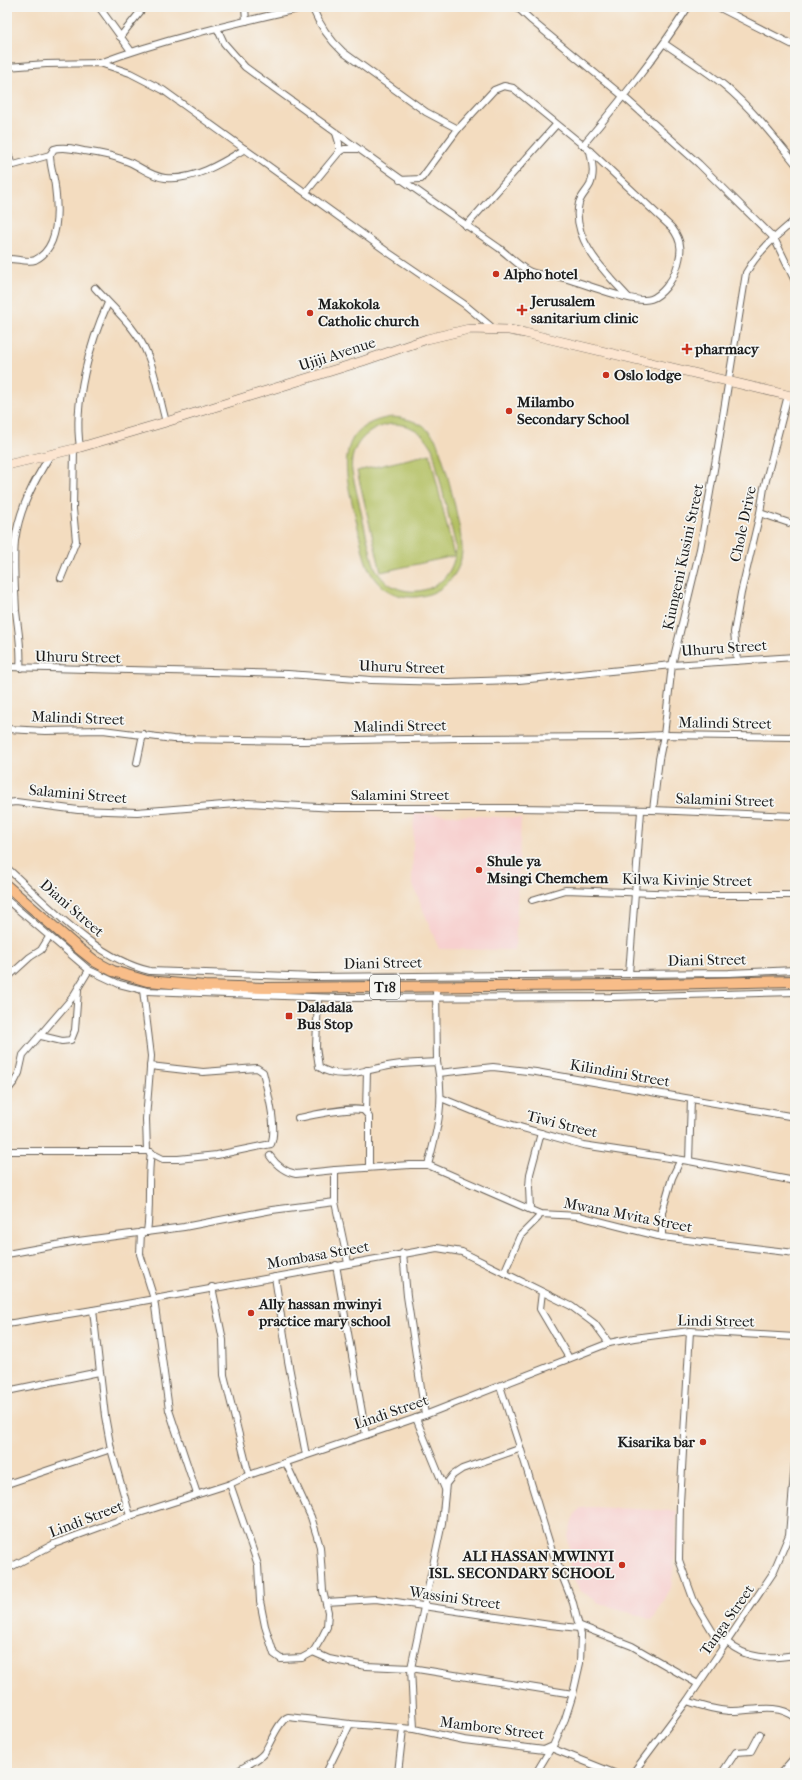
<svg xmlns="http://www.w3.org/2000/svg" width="802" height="1780" font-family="'IM FELL French Canon',serif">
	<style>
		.built { fill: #f7d0cf }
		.green { fill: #b2bf61; stroke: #676e3e; fill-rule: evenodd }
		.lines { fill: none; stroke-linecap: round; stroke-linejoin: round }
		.street-casing { stroke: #675f55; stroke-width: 8 }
		.secondary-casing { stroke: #675f55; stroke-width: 10 }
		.primary-casing { stroke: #675f55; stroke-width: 12 }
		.street { stroke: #fff; stroke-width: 6 }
		.secondary { stroke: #fce5d0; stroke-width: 9 }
		.primary { stroke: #f8bd89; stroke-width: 10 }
		.poi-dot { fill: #c8321e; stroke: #f6f6f2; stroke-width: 1.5 }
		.labels { text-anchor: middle; stroke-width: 3.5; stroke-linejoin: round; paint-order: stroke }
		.shield { fill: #f6f6f2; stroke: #5d5d5c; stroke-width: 1 }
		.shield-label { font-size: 14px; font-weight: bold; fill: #1c1c1c }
		.poi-label { font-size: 15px; font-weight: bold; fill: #1c1c1c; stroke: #f6f6f2; text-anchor: start }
		.street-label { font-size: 15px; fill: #1c1c1c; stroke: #f6f6f2 }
	</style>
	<rect width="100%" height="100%" fill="#f6f6f2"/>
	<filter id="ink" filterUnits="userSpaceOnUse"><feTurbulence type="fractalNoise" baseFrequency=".025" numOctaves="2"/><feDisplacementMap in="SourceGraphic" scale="8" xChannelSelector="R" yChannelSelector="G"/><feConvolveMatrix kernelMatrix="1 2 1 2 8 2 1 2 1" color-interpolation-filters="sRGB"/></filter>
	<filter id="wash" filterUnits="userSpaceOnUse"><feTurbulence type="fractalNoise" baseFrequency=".012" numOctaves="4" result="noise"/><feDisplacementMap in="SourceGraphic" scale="16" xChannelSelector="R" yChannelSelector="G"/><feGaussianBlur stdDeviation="0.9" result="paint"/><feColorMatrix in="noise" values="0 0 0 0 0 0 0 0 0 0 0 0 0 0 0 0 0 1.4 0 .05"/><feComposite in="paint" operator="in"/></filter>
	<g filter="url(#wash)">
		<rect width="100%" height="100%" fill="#f3dcbf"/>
		<g class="built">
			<path d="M414,813L521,818L515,950L439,949L412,882Z"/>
			<path d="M591,1507L677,1511L675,1554L671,1588L653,1620L599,1603L581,1591L570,1575L568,1536L570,1528L575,1513L581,1508Z"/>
		</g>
		<g class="green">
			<path d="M392,417C408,418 424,423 434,437C443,450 462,531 462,548C462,555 461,562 458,568C443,601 396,608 374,578C363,563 361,541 357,523C347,481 328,426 392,417ZM392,424C410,424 423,432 432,447L456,547C455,564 448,579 432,587C412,597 384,589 375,567C371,558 370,547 367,538C362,516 357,494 352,472C348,446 368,427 392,424Z"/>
			<path d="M430,454L454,556L381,572L357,471Z"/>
		</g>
	</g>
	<g filter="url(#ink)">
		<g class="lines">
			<defs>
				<g id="street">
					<path d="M99,7L131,51"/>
					<path d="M245,7L246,21"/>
					<path d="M517,7L532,21L624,97L699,164L774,238L795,281"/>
					<path d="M718,7L795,46"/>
					<path d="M217,28L224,43L245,67C329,128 414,189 499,248C508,255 516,263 525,269C535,276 549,275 560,277C580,281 634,305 651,299C662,295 672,281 676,270C682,253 683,242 672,228L590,151L513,88L504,86L494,90L458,129L426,112L343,52C329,39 319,24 312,7"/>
					<path d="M120,37L144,7"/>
					<path d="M665,44C685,58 707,71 725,86C752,109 773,136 795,163"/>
					<path d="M100,63C167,38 237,23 306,7"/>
					<path d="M7,67L46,64L100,63L130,73L163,90L389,253L464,304L494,329"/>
					<path d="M336,133L339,143V152"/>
					<path d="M583,145C620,101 657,56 688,7"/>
					<path d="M7,149L11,163L14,165L50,155"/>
					<path d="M590,151C592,162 595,174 590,185C587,191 581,196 579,203C570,239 607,274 628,297"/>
					<path d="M400,180L421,179L458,129"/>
					<path d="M306,192L339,152L344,149H357"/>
					<path d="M466,226L556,125"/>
					<path d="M7,259C15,258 28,263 35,260C60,248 58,209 55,186C54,176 50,166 50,155L54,149C63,146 75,149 84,151C99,153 115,156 129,162C141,167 152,177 165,178C193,181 222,163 245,149"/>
					<path d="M95,288C114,309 138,329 148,356C156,375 160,401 166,422"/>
					<path d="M80,447C73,403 90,342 108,303"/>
					<path d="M760,513L795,525"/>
					<path d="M61,578L76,541L73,509L74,449"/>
					<path d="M737,661L734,632L741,593L760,513L764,488L788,395"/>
					<path d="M7,667L288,674L371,680L448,682L519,680L672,665L795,657"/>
					<path d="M20,668C22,649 18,630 16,611C15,588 13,563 15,541C19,509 34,481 51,454"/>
					<path d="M7,729L45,731L103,730L173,739L302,741L459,738L618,737L664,735L795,737"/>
					<path d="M137,763L143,734"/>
					<path d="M7,803L16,802L78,810L137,812L248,803L335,808H518L653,810L795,816"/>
					<path d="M653,810L659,759L664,735L672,665L700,549L718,447L746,273C758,251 776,236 795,220"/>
					<path d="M7,868C47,904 96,959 150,971L314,977L729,973L795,970"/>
					<path d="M7,900L89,970L119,984L147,991L339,998L611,997L795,992"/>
					<path d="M532,900L565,890L713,895H795"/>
					<path d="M629,974L641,811"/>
					<path d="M7,978L30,957L41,950L49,937"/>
					<path d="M143,990L151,1056L146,1119L147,1151"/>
					<path d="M318,998L316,1047L319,1067C340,1082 371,1068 394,1065C408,1063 423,1063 437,1062"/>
					<path d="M41,1036L62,1041L71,1040L75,1030L78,991"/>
					<path d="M439,1073L493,1067L536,1072L795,1117"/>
					<path d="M7,1091L15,1081L19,1073L23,1055L72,998L89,970"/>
					<path d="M441,1098L495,1120L583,1145L689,1161L795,1181"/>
					<path d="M366,1112L367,1070"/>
					<path d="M298,1118C314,1115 347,1107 362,1110C365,1111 367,1114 369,1117V1167"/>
					<path d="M7,1151H147L163,1159H178L217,1155L271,1144C278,1128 267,1089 263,1072L257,1068L203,1072L150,1066"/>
					<path d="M270,1156C277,1166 285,1172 296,1174L335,1170L410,1165H428L540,1214L579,1216L662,1237L795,1253"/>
					<path d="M689,1161L691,1099"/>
					<path d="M428,1165C438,1128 445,1100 437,1062L436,987"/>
					<path d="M335,1170V1202L348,1263"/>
					<path d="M530,1209L529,1187L530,1174L541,1133"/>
					<path d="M141,1232L140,1254L154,1299L169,1410L197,1494"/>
					<path d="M147,1232C151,1205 147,1179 151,1152"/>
					<path d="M662,1237V1212L672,1178L680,1161"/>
					<path d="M403,1253L407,1296L425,1415"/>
					<path d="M7,1254L78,1241L184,1227L272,1210L335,1202"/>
					<path d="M336,1265L366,1435"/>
					<path d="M504,1273L520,1236L538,1218L540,1214"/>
					<path d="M275,1277L288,1361L306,1455"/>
					<path d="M212,1287L223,1340L224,1375L249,1475"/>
					<path d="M542,1292L540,1309L569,1358"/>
					<path d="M93,1310L105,1416L111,1449L130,1516"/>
					<path d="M7,1324L93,1310L437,1248L462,1252L571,1306L595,1324L609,1343"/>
					<path d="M690,1331L680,1503L679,1560L694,1601L714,1634L724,1645"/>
					<path d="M7,1391L99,1372"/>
					<path d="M416,1418L445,1489"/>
					<path d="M7,1484L111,1449"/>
					<path d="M230,1484L258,1565L260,1601L265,1626L274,1654L281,1659L302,1658L313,1652L322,1637L327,1627L328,1612L323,1591L320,1547L316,1533L311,1517L286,1463"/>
					<path d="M7,1569L54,1544L130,1516L230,1484L249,1475L425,1415L609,1343L634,1338L690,1331L795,1337"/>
					<path d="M326,1602L376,1599L550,1625L579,1628"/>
					<path d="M578,1625L632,1646L698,1684"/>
					<path d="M727,1642C747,1660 770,1659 795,1655"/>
					<path d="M313,1652L329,1659L344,1662L366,1666L411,1668L573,1694"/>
					<path d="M687,1701C701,1706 714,1710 729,1711C752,1712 775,1702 795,1717"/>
					<path d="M414,1729L411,1668L442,1523L446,1484L453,1475L462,1469L516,1450L520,1447L500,1386"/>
					<path d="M236,1773C244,1765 257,1762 264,1753C270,1744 279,1720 288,1717L350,1724L414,1729L464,1740L544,1750L553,1746L565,1719L573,1694L580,1663L581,1634L573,1603L551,1548L520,1447"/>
					<path d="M326,1773L350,1724"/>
					<path d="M398,1773L403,1729"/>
					<path d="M536,1773L551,1748L614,1773"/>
					<path d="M633,1773L687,1701L773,1573L789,1535L795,1462"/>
					<path d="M722,1773L736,1752L751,1751L760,1734"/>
					<path d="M781,1773L795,1757"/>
				</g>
				<path id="secondary" d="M7,465L74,449L166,422L363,361L427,339L469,329L509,330L525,333L795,397"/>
				<path id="primary" d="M7,886L77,947L96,962L113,971L147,981L205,986L265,988L617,985L795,981"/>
			</defs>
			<use href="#street" class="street-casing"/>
			<use href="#secondary" class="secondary-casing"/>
			<use href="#primary" class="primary-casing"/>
			<use href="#street" class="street"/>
			<use href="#secondary" class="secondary"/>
			<use href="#primary" class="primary"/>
		</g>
	</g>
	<g class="poi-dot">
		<circle cx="496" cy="274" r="4"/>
		<path d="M520 304h4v4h4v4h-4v4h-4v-4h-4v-4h4z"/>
		<circle cx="310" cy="313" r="4"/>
		<path d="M685 343h4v4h4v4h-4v4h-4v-4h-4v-4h4z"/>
		<circle cx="606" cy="375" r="4"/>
		<circle cx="509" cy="411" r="4"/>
		<circle cx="479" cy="870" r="4"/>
		<rect x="285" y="1012" width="8" height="8" rx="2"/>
		<circle cx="251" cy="1313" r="4"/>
		<circle cx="703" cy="1442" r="4"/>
		<circle cx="622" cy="1565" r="4"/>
	</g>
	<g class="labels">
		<rect class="shield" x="370" y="975" width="30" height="24" rx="3"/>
		<g class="shield-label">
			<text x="385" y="992">T18</text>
		</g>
		<g class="poi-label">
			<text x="504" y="279">Alpho hotel</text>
			<text x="531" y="306">Jerusalem<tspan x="531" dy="17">sanitarium clinic</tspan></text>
			<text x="318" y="309">Makokola<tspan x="318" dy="17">Catholic church</tspan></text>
			<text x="695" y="354">pharmacy</text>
			<text x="614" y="380">Oslo lodge</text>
			<text x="517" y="407">Milambo<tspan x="517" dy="17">Secondary School</tspan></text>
			<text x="487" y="866">Shule ya<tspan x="487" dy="17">Msingi Chemchem</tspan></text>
			<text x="297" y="1012">Daladala<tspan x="297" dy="17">Bus Stop</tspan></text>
			<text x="259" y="1309">Ally hassan mwinyi<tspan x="259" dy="17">practice mary school</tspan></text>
			<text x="695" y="1447" text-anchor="end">Kisarika bar</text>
			<text x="614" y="1561" text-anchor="end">ALI HASSAN MWINYI<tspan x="614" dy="17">ISL. SECONDARY SCHOOL</tspan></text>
		</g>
		<g class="street-label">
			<text transform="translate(337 354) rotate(-18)" y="5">Ujiji Avenue</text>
			<text transform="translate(743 524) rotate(-78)" y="5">Chole Drive</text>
			<text transform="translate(683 557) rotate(-78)" y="5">Kiungeni Kusini Street</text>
			<text transform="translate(724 648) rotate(-4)" y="5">Uhuru Street</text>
			<text transform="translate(78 657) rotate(1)" y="5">Uhuru Street</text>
			<text transform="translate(402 667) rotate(2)" y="5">Uhuru Street</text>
			<text transform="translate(78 718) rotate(2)" y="5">Malindi Street</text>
			<text transform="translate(725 723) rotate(1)" y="5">Malindi Street</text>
			<text transform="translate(400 726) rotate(-1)" y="5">Malindi Street</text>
			<text transform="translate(78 794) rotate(5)" y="5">Salamini Street</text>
			<text x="400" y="800">Salamini Street</text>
			<text transform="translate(725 800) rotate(2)" y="5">Salamini Street</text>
			<text transform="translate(687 880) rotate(1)" y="5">Kilwa Kivinje Street</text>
			<text transform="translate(72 908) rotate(41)" y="5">Diani Street</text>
			<text transform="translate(707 960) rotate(-1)" y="5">Diani Street</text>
			<text transform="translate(383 963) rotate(-1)" y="5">Diani Street</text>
			<text transform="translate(620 1073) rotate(10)" y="5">Kilindini Street</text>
			<text transform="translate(562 1124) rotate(14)" y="5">Tiwi Street</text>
			<text transform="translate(628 1215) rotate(11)" y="5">Mwana Mvita Street</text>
			<text transform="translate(318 1255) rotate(-10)" y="5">Mombasa Street</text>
			<text transform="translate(716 1321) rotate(1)" y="5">Lindi Street</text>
			<text transform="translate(391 1412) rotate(-19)" y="5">Lindi Street</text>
			<text transform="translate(86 1519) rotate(-21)" y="5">Lindi Street</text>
			<text transform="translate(455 1598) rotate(8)" y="5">Wassini Street</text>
			<text transform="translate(727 1620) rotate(-55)" y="5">Tanga Street</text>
			<text transform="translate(492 1728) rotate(7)" y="5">Mambore Street</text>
		</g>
	</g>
	<rect width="802" height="1780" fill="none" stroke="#f6f6f2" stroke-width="24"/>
</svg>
